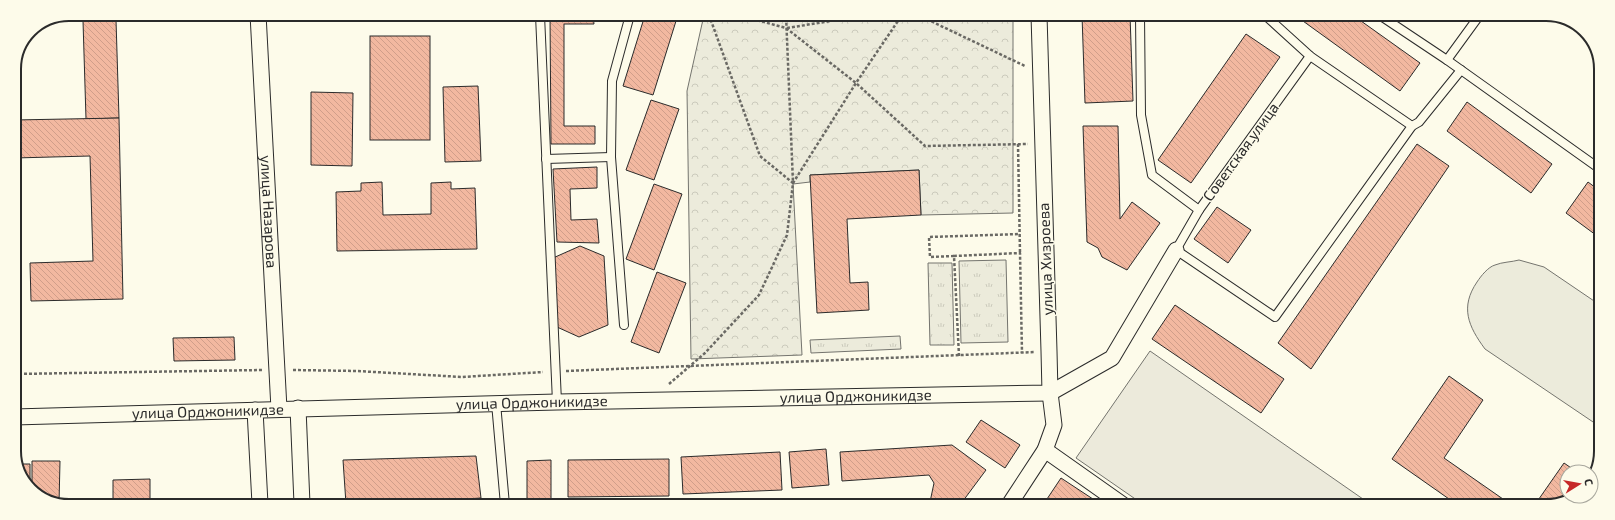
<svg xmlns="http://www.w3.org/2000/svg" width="1615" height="520" font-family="'Exo 2',sans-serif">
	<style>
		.grass { fill: url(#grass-tufts); stroke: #74746e }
		.forest { fill: url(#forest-crowns); stroke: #74746e }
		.pitch { fill: #ecebdb; stroke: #74746e }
		.parking { fill: #eceadb; stroke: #74746e }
		.building { fill: url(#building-back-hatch); stroke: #2b2b2b }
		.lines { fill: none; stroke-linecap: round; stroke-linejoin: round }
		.lane-casing { stroke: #2b2b2b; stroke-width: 10 }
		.street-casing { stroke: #2b2b2b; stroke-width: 17 }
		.path { stroke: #6a6964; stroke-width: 2.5; stroke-dasharray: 3 2; stroke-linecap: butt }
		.lane { stroke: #fdfbea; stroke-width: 8 }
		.street { stroke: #fdfbea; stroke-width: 15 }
		.labels { text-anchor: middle; stroke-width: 3; stroke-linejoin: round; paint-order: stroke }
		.street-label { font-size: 15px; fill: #2b2b2b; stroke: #fdfbea }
		.rim { fill: none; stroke: #2b2b2b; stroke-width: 2 }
	</style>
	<defs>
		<pattern id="grass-tufts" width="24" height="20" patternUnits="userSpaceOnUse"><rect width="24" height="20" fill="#ecebdb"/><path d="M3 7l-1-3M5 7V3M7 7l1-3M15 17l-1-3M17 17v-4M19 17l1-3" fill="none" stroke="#cbcabc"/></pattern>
		<pattern id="forest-crowns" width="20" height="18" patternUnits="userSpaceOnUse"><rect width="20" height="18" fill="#ecebdb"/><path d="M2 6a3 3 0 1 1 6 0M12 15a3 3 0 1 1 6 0" fill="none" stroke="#cbcabc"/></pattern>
		<pattern id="building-back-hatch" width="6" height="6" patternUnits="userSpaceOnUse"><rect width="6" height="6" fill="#f2b8a0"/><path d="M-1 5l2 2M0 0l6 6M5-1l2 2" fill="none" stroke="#d09e8a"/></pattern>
	</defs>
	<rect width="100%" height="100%" fill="#fdfbea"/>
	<g class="grass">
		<path d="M1006,260L1008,342L961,343L959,261Z"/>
		<path d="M928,263H952L954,345H930Z"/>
		<path d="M900,336L901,349L811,353L810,340Z"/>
	</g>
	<path class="forest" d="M704,15H1013V213L921,215L919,170L810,175V182L793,184L802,355L691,359L687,91Z"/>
	<path class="pitch" d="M1519,260L1544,267L1600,305L1599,426L1485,349C1468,326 1460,307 1477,282C1481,276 1488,267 1495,265C1502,262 1512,262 1519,260Z"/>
	<path class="parking" d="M1150,351L1373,506L1144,505L1076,458Z"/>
	<g class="building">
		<path d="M550,15H593L594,24H564V126H595V144H551Z"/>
		<path d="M645,15H656L676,21L653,95L623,86Z"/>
		<path d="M1082,15H1130L1133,101L1085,103Z"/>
		<path d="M1296,16H1354L1420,63L1400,91Z"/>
		<path d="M116,20L119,118L86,119L83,21Z"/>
		<path d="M1246,34L1280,57L1191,183L1158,160Z"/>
		<rect x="370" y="36" width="60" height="104"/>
		<path d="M478,86L481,161L445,162L443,87Z"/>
		<path d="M311,92L353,93L352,166L311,165Z"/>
		<path d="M651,100L679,109L654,180L626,170Z"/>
		<path d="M1467,102L1552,164L1531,193L1447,131Z"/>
		<path d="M119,118L123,299L31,301L30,263L93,261L90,156L14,158V120Z"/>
		<path d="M1083,126H1118L1120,219L1132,202L1160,223L1127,270L1102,257L1098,248L1087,242Z"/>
		<path d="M1417,144L1449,166L1311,369L1278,343Z"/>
		<path d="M597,167V188L570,189L571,220L597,219L599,243L557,242L553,169Z"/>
		<path d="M919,170L921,215L847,219L850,283L868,282L869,310L817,313L810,175Z"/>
		<path d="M382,182L383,215L431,214V183L451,182V189L475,188L477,249L337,251L336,192L361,191V183Z"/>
		<path d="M1588,182L1600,191V238L1566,213Z"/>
		<path d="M654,184L682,194L654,270L626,259Z"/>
		<path d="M1217,207L1251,230L1228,263L1194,239Z"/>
		<path d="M580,246L604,256L608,325L579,337L557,327L553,258Z"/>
		<path d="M657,272L686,283L659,353L631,342Z"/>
		<path d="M1175,305L1284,379L1261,413L1152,339Z"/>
		<path d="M234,337L235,360L174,361L173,338Z"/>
		<path d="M1449,376L1483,400L1444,458L1513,506H1459L1392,459Z"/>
		<path d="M981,420L1020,445L1005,468L966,442Z"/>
		<path d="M952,445L986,470L960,505H934L930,502L934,483L929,475L842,481L840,452Z"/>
		<path d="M826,449L829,485L792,488L789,452Z"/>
		<path d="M780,452L782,490L683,494L681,457Z"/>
		<path d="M476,456L481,498L386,504H346L343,460Z"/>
		<path d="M669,459V496L568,497V460Z"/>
		<path d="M551,460V505H527V461Z"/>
		<path d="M32,461H60L59,504H54L32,490Z"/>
		<path d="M1564,463L1577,472H1567V496H1576L1546,506H1534Z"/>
		<path d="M18,464H30V488L27,487Z"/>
		<path d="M1061,478L1102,505H1043Z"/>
		<path d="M150,479V504H113V480Z"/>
	</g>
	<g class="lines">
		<defs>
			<g id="lane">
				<path d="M540,15L557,402"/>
				<path d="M1140,15L1141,115L1152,175L1199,210"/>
				<path d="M1266,16L1310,56L1412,126"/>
				<path d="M1381,16L1447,60L1479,16"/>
				<path d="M1310,56L1199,210L1176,250L1275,317L1412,126L1419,122L1461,70"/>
				<path d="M1447,60L1600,169"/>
				<path d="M546,159L611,157"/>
				<path d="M624,325L611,157L612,81L630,15"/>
				<path d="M496,403L505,505"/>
			</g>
			<g id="street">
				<path id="s1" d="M258,14L279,409"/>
				<path d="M298,408L302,504"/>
				<path d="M255,410L260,504"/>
				<path id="s2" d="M14,417L557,402L1050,393L1112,358L1176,250"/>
				<path d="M1045,450L1123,505"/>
				<path d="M1009,505L1045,450L1054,425L1050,393L1049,351L1039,15"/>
			</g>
		</defs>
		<use href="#lane" class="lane-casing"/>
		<use href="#street" class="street-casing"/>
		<g class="path">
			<path d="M709,15L760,156L793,183L786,15"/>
			<path d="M738,15L786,28L856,83L925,146L1028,144"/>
			<path d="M918,15L1025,66"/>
			<path d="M787,28L868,15"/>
			<path d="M1018,144L1020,253"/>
			<path d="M954,256L930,257L929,237L1020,234"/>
			<path d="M959,356L954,256L1020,253L1022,353"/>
			<path d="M293,370L357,371L462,377L543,372"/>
			<path d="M566,371L1035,352"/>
			<path d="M14,374L262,370"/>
			<path d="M669,384L705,353L759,295L787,235L793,183L856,83L902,15"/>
		</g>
		<use href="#lane" class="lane"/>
		<use href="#street" class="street"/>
	</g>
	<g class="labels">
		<g class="street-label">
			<text transform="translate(1241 152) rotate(-54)" y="5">Советская улица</text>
			<text dy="5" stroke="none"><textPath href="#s1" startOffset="198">улица Назарова</textPath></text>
			<text transform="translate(1046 259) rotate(-92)" y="5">улица Хизроева</text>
			<text dy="5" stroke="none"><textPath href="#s2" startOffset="842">улица Орджоникидзе</textPath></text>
			<text dy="5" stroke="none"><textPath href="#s2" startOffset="518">улица Орджоникидзе</textPath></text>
			<text dy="5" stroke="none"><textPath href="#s2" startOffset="194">улица Орджоникидзе</textPath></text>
		</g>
	</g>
	<path d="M0 0H1615V520H0ZM69 21H1546A48 48 0 0 1 1594 69V451A48 48 0 0 1 1546 499H69A48 48 0 0 1 21 451V69A48 48 0 0 1 69 21Z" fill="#fdfbea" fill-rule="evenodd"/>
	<path class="rim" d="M69 21H1546A48 48 0 0 1 1594 69V451A48 48 0 0 1 1546 499H69A48 48 0 0 1 21 451V69A48 48 0 0 1 69 21Z"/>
	<g transform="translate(1579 484) rotate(79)"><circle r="19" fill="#fdfbea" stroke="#a9a89e"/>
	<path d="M0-3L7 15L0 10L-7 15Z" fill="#c62828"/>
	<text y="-6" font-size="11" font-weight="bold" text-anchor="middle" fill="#2b2b2b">С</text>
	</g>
</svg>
